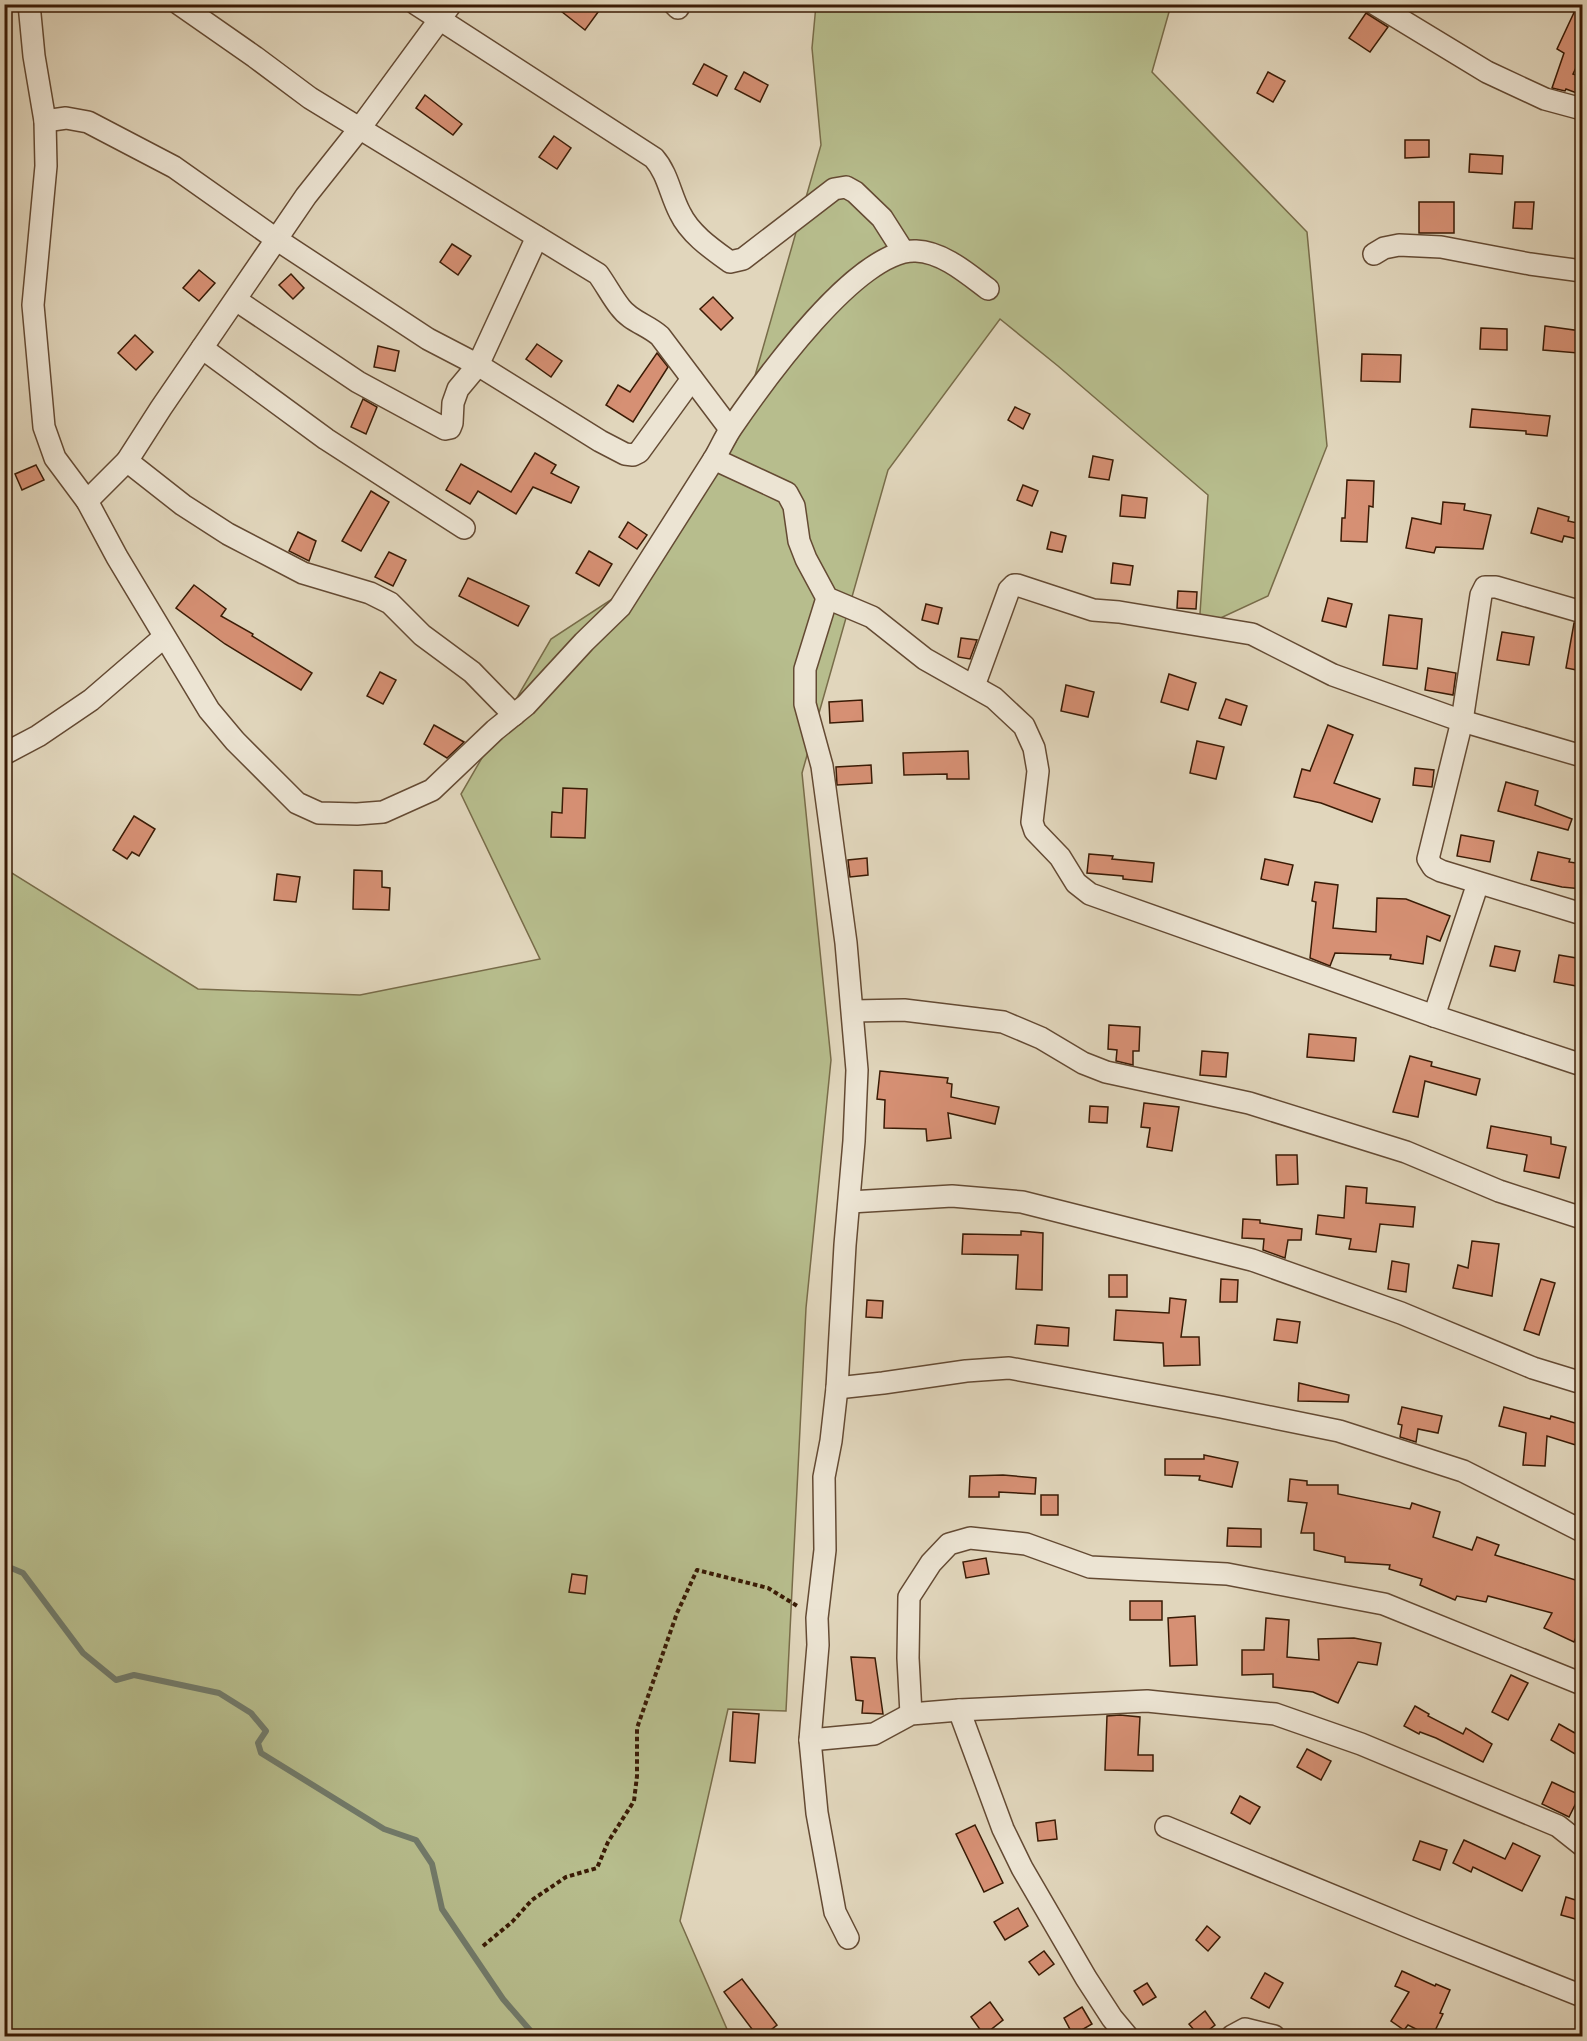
<svg xmlns="http://www.w3.org/2000/svg" width="1587" height="2041" font-family="Cardo,serif">
	<style>
		.green { fill: #b7bd8d; stroke: #786c49; stroke-width: 1.5 }
		.lines { fill: none; stroke-linecap: round; stroke-linejoin: round }
		.stream { stroke: #717a6a; stroke-width: 6 }
		.building { fill: #d69074; stroke: #3a1b05; stroke-width: 1.5 }
		.minor-casing { stroke: #644a33; stroke-width: 24 }
		.path { stroke: #3a1b05; stroke-width: 4; stroke-dasharray: 4.5 3; stroke-linecap: butt }
		.minor { stroke: #ece4d3; stroke-width: 21 }
	</style>
	<rect width="100%" height="100%" fill="#e1d6bc"/>
	<filter id="stains"><feTurbulence type="fractalNoise" baseFrequency=".00333" numOctaves="4"/><feColorMatrix values="0 0 0 0 .2 0 0 0 0 .09 0 0 0 0 .02 0 0 0 .5 -.17"/></filter>
	<radialGradient id="worn" r=".72"><stop offset=".6" stop-color="#630" stop-opacity="0"/><stop offset="1" stop-color="#630" stop-opacity=".3"/></radialGradient>
	<path class="green" d="M816,5H1171L1152,72L1307,232L1327,446L1268,596L1199,628L1208,495L1058,366L1000,319L888,470L802,773L831,1060L806,1308L786,1711L728,1709L680,1921L730,2036H5L4,868L198,989L360,995L540,959L461,794L551,639L655,571L736,442L821,145L812,48Z"/>
	<g class="lines">
		<path class="stream" d="M4,1565L23,1573L83,1653L116,1680L134,1675L219,1693L251,1713L266,1731L258,1743L261,1753L384,1829L416,1840L432,1864L442,1909L503,1999L535,2036"/>
	</g>
	<g class="building">
		<path d="M552,4H604L585,30Z"/>
		<path d="M1578,4H1582V55L1573,74L1582,77V95L1566,89L1565,91L1552,88L1564,53L1557,49Z"/>
		<path d="M1366,13L1388,27L1370,52L1349,38Z"/>
		<path d="M704,64L727,76L717,96L693,84Z"/>
		<path d="M744,72L768,85L760,102L735,89Z"/>
		<path d="M1268,72L1285,81L1273,102L1257,93Z"/>
		<path d="M425,95L462,124L453,135L416,108Z"/>
		<path d="M554,136L571,148L557,169L539,157Z"/>
		<path d="M1405,140H1429V157L1405,158Z"/>
		<path d="M1470,154L1503,156L1502,174L1469,172Z"/>
		<rect x="1419" y="202" width="35" height="31"/>
		<path d="M1515,202H1534L1532,229L1513,228Z"/>
		<path d="M452,244L471,256L458,275L440,262Z"/>
		<path d="M199,270L215,283L199,301L183,288Z"/>
		<path d="M291,274L304,288L293,299L279,285Z"/>
		<path d="M713,297L733,318L721,330L700,309Z"/>
		<path d="M1545,326L1581,331L1578,353L1543,350Z"/>
		<path d="M1481,328L1507,329V350L1480,349Z"/>
		<path d="M135,335L153,352L136,370L118,353Z"/>
		<path d="M537,344L562,361L551,377L526,359Z"/>
		<path d="M378,346L399,351L395,371L374,367Z"/>
		<path d="M657,353L668,367L633,422L606,405L618,385L630,392Z"/>
		<path d="M1362,354L1401,355L1400,382L1361,381Z"/>
		<path d="M363,399L377,407L366,434L351,427Z"/>
		<path d="M1015,407L1030,414L1023,429L1008,420Z"/>
		<path d="M1472,409L1550,416L1547,436L1526,434V431L1470,427Z"/>
		<path d="M535,453L556,465L551,473L579,487L571,503L533,487L516,514L478,491L470,504L446,490L461,464L511,492Z"/>
		<path d="M1093,456L1113,460L1109,480L1089,477Z"/>
		<path d="M36,465L44,480L22,490L15,474Z"/>
		<path d="M1347,480L1374,481L1373,507L1369,506L1367,542L1341,541L1342,518H1345Z"/>
		<path d="M1023,485L1038,491L1032,506L1017,500Z"/>
		<path d="M371,491L389,502L361,551L342,541Z"/>
		<path d="M1122,495L1147,498L1145,518L1120,516Z"/>
		<path d="M1443,502L1465,504L1464,510L1491,515L1483,549L1436,547L1434,553L1406,548L1412,518L1441,524Z"/>
		<path d="M1538,508L1569,517L1568,521L1582,524V540L1564,536L1562,542L1531,533Z"/>
		<path d="M628,522L647,535L637,549L619,537Z"/>
		<path d="M298,532L316,541L309,561L289,551Z"/>
		<path d="M1051,532L1066,536L1062,552L1047,549Z"/>
		<path d="M589,551L612,564L599,586L576,573Z"/>
		<path d="M389,552L406,560L393,586L375,577Z"/>
		<path d="M1113,563L1133,566L1130,585L1111,583Z"/>
		<path d="M468,578L529,606L518,626L459,596Z"/>
		<path d="M194,585L226,609L221,616L253,634L252,636L312,673L301,690L225,644L176,608Z"/>
		<path d="M1178,591L1197,592L1196,609L1177,608Z"/>
		<path d="M1328,598L1352,604L1346,627L1322,621Z"/>
		<path d="M926,604L942,608L938,624L922,620Z"/>
		<path d="M1389,615L1422,619L1417,669L1383,665Z"/>
		<path d="M1574,623L1582,624V671L1566,668Z"/>
		<path d="M1502,632L1534,637L1529,665L1497,660Z"/>
		<path d="M961,638L977,640L970,659L958,657Z"/>
		<path d="M1428,668L1456,673L1453,695L1425,690Z"/>
		<path d="M380,672L396,680L383,704L367,696Z"/>
		<path d="M1169,674L1196,683L1188,710L1161,702Z"/>
		<path d="M1066,685L1094,692L1088,717L1061,711Z"/>
		<path d="M1226,699L1247,706L1241,725L1219,718Z"/>
		<path d="M862,700L863,721L830,723L829,702Z"/>
		<path d="M434,725L464,742L447,758L424,744Z"/>
		<path d="M1328,725L1353,735L1334,783L1380,799L1372,822L1321,803L1294,797L1302,769L1310,771Z"/>
		<path d="M1197,741L1224,747L1216,779L1190,773Z"/>
		<path d="M968,751L969,779H947V774L904,775L903,753Z"/>
		<path d="M871,765L872,783L837,785L836,767Z"/>
		<path d="M1415,768L1434,770L1432,787L1413,785Z"/>
		<path d="M1506,782L1538,791L1535,805L1572,819L1568,830L1498,811Z"/>
		<path d="M563,788L587,789L585,838L551,837L552,812L562,813Z"/>
		<path d="M134,816L155,829L139,856L132,852L127,859L113,850Z"/>
		<path d="M1461,835L1494,841L1490,862L1457,856Z"/>
		<path d="M1538,852L1570,859L1569,862L1582,864V889L1562,887L1531,880Z"/>
		<path d="M1089,854L1113,856L1112,859L1154,863L1152,882L1123,879V876L1087,873Z"/>
		<path d="M867,858L868,875L850,877L848,860Z"/>
		<path d="M1265,859L1293,865L1288,885L1261,879Z"/>
		<path d="M354,870L382,871V887L390,888L389,910L353,909Z"/>
		<path d="M277,874L300,877L296,902L274,900Z"/>
		<path d="M1315,882L1338,885L1333,928L1376,932L1377,898L1406,899L1450,916L1440,941L1427,936L1423,964L1390,959L1391,955L1335,953L1330,966L1310,958L1316,902L1312,901Z"/>
		<path d="M1495,946L1520,951L1515,971L1490,966Z"/>
		<path d="M1559,955L1582,959V987L1554,982Z"/>
		<path d="M1109,1025L1140,1027L1139,1051H1133V1065L1116,1061L1117,1050L1108,1049Z"/>
		<path d="M1309,1034L1356,1038L1354,1061L1307,1057Z"/>
		<path d="M1202,1051L1228,1053L1226,1077L1200,1075Z"/>
		<path d="M1410,1056L1432,1062L1431,1066L1480,1079L1476,1095L1425,1081L1418,1117L1393,1112Z"/>
		<path d="M880,1071L948,1078L947,1083L952,1084L951,1097L999,1107L995,1124L948,1113L951,1138L927,1141L926,1129L884,1128L885,1100L877,1099Z"/>
		<path d="M1144,1103L1179,1107L1172,1151L1147,1147L1150,1128L1141,1127Z"/>
		<path d="M1090,1106L1108,1107L1107,1123L1089,1122Z"/>
		<path d="M1491,1126L1551,1137V1144L1566,1147L1559,1178L1524,1171L1527,1155L1487,1148Z"/>
		<path d="M1276,1155H1297L1298,1184L1277,1185Z"/>
		<path d="M1346,1186L1367,1188L1366,1203L1415,1207L1413,1227L1380,1224L1376,1252L1349,1249L1351,1239L1316,1234L1318,1215L1344,1218Z"/>
		<path d="M1243,1219L1260,1220V1223L1302,1229L1301,1240H1288L1285,1258L1263,1250L1264,1239L1242,1238Z"/>
		<path d="M1021,1231L1043,1233L1042,1290L1016,1289L1018,1255L962,1254L963,1234L1021,1235Z"/>
		<path d="M1472,1241L1499,1244L1492,1296L1453,1288L1458,1265L1468,1268Z"/>
		<path d="M1392,1261L1409,1264L1406,1292L1388,1289Z"/>
		<rect x="1109" y="1275" width="18" height="22"/>
		<path d="M1221,1279L1238,1280L1237,1302H1220Z"/>
		<path d="M1541,1279L1555,1283L1539,1335L1524,1330Z"/>
		<path d="M1170,1298L1186,1300L1181,1337H1199L1200,1365L1164,1366L1163,1343L1114,1340L1116,1310L1169,1313Z"/>
		<path d="M867,1300L883,1301L882,1318L866,1317Z"/>
		<path d="M1277,1319L1300,1322L1297,1343L1274,1340Z"/>
		<path d="M1037,1325L1069,1328L1068,1346L1035,1344Z"/>
		<path d="M1299,1383L1349,1395L1348,1402L1298,1401Z"/>
		<path d="M1402,1407L1442,1416L1438,1433L1418,1429L1416,1442L1400,1437L1402,1425L1398,1424Z"/>
		<path d="M1504,1407L1550,1419L1551,1416L1582,1425V1447L1547,1436L1545,1466L1523,1465L1526,1433L1499,1426Z"/>
		<path d="M1204,1455L1238,1462L1232,1487L1199,1480L1200,1476L1165,1475V1459H1204Z"/>
		<path d="M1003,1475L1036,1478L1035,1494L999,1492V1497H969L970,1476Z"/>
		<path d="M1290,1479L1307,1481V1485H1338V1494L1410,1509L1412,1503L1440,1512L1433,1537L1472,1550L1477,1537L1499,1545L1495,1555L1582,1582V1623L1574,1642L1544,1628L1552,1613L1488,1596L1486,1602L1457,1596L1455,1600L1420,1585L1422,1579L1389,1569L1390,1565L1345,1562V1557L1314,1550V1533H1301L1307,1503L1288,1501Z"/>
		<rect x="1041" y="1495" width="17" height="20"/>
		<path d="M1228,1528L1261,1529V1547L1227,1546Z"/>
		<path d="M986,1558L989,1574L966,1578L963,1562Z"/>
		<path d="M572,1574L587,1576L585,1594L569,1592Z"/>
		<rect x="1130" y="1601" width="32" height="19"/>
		<path d="M1195,1616L1197,1665L1170,1666L1168,1618Z"/>
		<path d="M1266,1618L1289,1620L1287,1657L1319,1660L1318,1639L1354,1638L1381,1643L1377,1665L1358,1662L1338,1703L1313,1692L1273,1687V1674L1242,1675V1650H1264Z"/>
		<path d="M851,1657L875,1658L883,1714L862,1713L863,1701L856,1700Z"/>
		<path d="M1511,1675L1528,1683L1508,1720L1492,1712Z"/>
		<path d="M1415,1706L1429,1714L1428,1716L1463,1734L1466,1728L1492,1744L1483,1762L1436,1738L1420,1732L1419,1734L1404,1726Z"/>
		<path d="M733,1712L759,1714L755,1763L730,1761Z"/>
		<path d="M1120,1715L1140,1717L1138,1755H1153V1771L1105,1770L1107,1716Z"/>
		<path d="M1559,1724L1582,1737V1758L1551,1740Z"/>
		<path d="M1307,1749L1331,1761L1321,1780L1297,1767Z"/>
		<path d="M1552,1782L1580,1795L1569,1817L1542,1804Z"/>
		<path d="M1240,1796L1260,1807L1250,1824L1231,1813Z"/>
		<path d="M1055,1820L1057,1839L1038,1841L1036,1823Z"/>
		<path d="M975,1825L1003,1883L984,1892L956,1834Z"/>
		<path d="M1464,1840L1505,1859L1513,1843L1540,1856L1522,1891L1473,1867L1471,1872L1453,1863Z"/>
		<path d="M1420,1841L1447,1850L1440,1870L1413,1860Z"/>
		<path d="M1566,1897L1582,1902L1579,1920L1561,1915Z"/>
		<path d="M1018,1908L1028,1926L1005,1940L994,1922Z"/>
		<path d="M1207,1926L1220,1937L1208,1951L1196,1940Z"/>
		<path d="M1044,1951L1054,1964L1039,1975L1029,1962Z"/>
		<path d="M1402,1971L1435,1986L1436,1984L1450,1990L1440,2013L1443,2014L1432,2037L1408,2025L1404,2030L1391,2021L1409,1992L1395,1986Z"/>
		<path d="M1265,1973L1283,1983L1269,2008L1251,1998Z"/>
		<path d="M742,1979L777,2025L762,2037H758L724,1992Z"/>
		<path d="M1147,1983L1156,1997L1143,2005L1134,1991Z"/>
		<path d="M990,2002L1003,2020L984,2035L971,2017Z"/>
		<path d="M1082,2007L1092,2024L1073,2035L1064,2018Z"/>
		<path d="M1205,2011L1215,2025L1200,2037L1189,2024Z"/>
	</g>
	<g class="lines">
		<defs>
			<g id="minor">
				<path d="M29,4L34,56L45,121L46,166L33,305L44,427L55,458L87,501L117,557L209,710L235,741L297,803L319,813L357,814L383,812L432,790L495,730L526,705L584,642L620,607L714,459L787,493L794,506L799,541L806,559L827,598L872,617L925,659L994,698L1024,726L1034,748L1038,771L1032,822L1035,831L1060,857L1076,883L1090,894L1434,1016L1582,1065"/>
				<path d="M179,4L255,57L310,98L598,274C606,285 612,297 620,307C630,321 648,325 660,336L730,429"/>
				<path d="M416,4L654,158C668,174 670,194 680,213C690,234 712,249 730,262L743,259L834,189L846,187L855,192L882,218L903,251"/>
				<path d="M674,4L678,8"/>
				<path d="M1375,4L1487,72L1545,99L1582,109"/>
				<path d="M45,121L66,118L88,122L174,167L276,239L428,339L478,365L600,441L625,454L633,455L639,452L692,379"/>
				<path d="M1374,254L1384,248L1399,245L1441,247L1530,264L1582,271"/>
				<path d="M236,300L358,382L445,429L450,428L452,423L453,403L458,389L478,365L537,237"/>
				<path d="M202,348L326,439L464,528"/>
				<path d="M714,459C720,449 725,437 732,427C763,382 858,248 916,251C943,252 968,274 988,289"/>
				<path d="M127,461L183,505L228,534L303,573L370,593L390,603L422,635L472,672L514,715"/>
				<path d="M87,501L127,461L161,408L306,196L360,128L451,4"/>
				<path d="M827,598L805,669V704L822,766L846,943L857,1070L854,1141L845,1245L837,1388L831,1441L824,1477L825,1550L817,1618L818,1645L810,1740L817,1813L835,1912L848,1938"/>
				<path d="M1582,612L1496,587H1485L1481,595L1462,721L1428,859L1433,867L1441,871L1582,914"/>
				<path d="M974,686L1009,590L1014,585H1017L1093,610L1119,612L1252,634L1333,675L1462,721L1582,756"/>
				<path d="M4,754L38,736L91,700L164,637"/>
				<path d="M853,1011L904,1010L1003,1022L1041,1038L1083,1063L1106,1072L1249,1103L1406,1152L1499,1191L1582,1218"/>
				<path d="M1434,1016L1478,883"/>
				<path d="M850,1202L952,1196L1022,1202L1252,1260L1401,1313L1533,1368L1582,1383"/>
				<path d="M837,1388L883,1383L966,1371L1009,1368L1221,1407L1339,1431L1463,1471L1582,1531"/>
				<path d="M959,1710L1003,1829L1022,1868L1086,1978L1112,2018L1127,2036"/>
				<path d="M911,1714L908,1658L909,1597L931,1563L949,1544L970,1538L1026,1544L1090,1567L1227,1574L1384,1604L1582,1684"/>
				<path d="M810,1740L874,1734L911,1714L959,1710L1147,1701L1275,1714L1361,1744L1558,1826L1582,1845"/>
				<path d="M1166,1827L1416,1930L1582,1996"/>
				<path d="M1232,2036L1245,2029L1274,2036"/>
			</g>
		</defs>
		<use href="#minor" class="minor-casing"/>
		<path class="path" d="M483,1946L512,1922L532,1900L566,1877L597,1868L608,1842L634,1801L637,1776V1728L677,1613L697,1570L768,1588L799,1607"/>
		<use href="#minor" class="minor"/>
	</g>
	<rect width="1587" height="2041" fill="none" stroke="#e1d6bc" stroke-width="24"/>
	<rect x="6" y="6" width="1575" height="2029" fill="none" stroke="#3a1b05" stroke-width="3"/>
	<rect x="12" y="12" width="1563" height="2017" fill="none" stroke="#3a1b05" stroke-width="1.5"/>
	<rect width="100%" height="100%" filter="url(#stains)"/>
	<rect width="100%" height="100%" fill="url(#worn)"/>
</svg>
